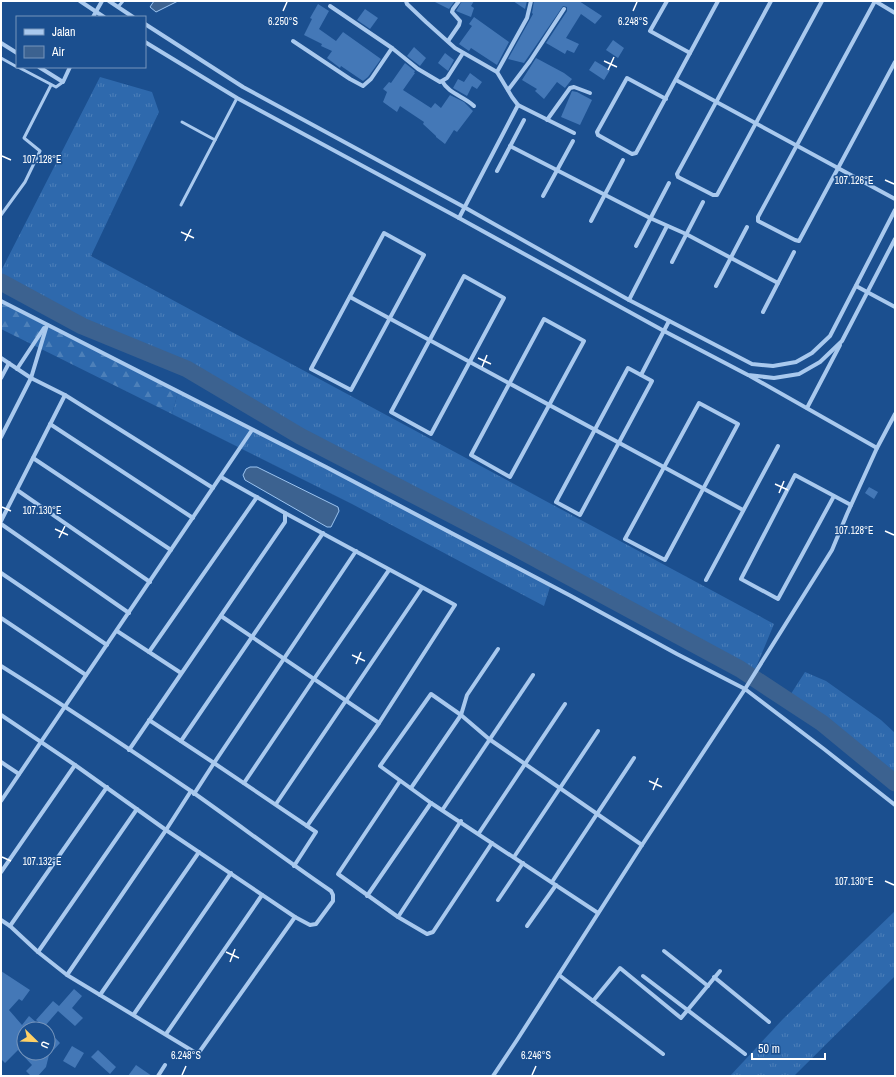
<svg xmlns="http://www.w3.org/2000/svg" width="896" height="1077" font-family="'Archivo Narrow',sans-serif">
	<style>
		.grass { fill: url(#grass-tufts) }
		.forest { fill: url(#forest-firs) }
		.water { fill: #3c6290; stroke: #9cc4f0 }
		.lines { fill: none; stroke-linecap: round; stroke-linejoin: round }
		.river { stroke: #3c6290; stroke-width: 17 }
		.building { fill: #4478b7 }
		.lane { stroke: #a9c9ee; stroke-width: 3 }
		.street { stroke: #a9c9ee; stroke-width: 4 }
		.ticks { fill: none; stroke: #fff; stroke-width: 1.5 }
		.ticks-label { font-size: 10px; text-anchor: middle; fill: #fff; stroke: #1b4f8f; stroke-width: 3; stroke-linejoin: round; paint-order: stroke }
	</style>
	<defs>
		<pattern id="grass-tufts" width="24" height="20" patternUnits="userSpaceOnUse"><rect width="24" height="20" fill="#2e69ad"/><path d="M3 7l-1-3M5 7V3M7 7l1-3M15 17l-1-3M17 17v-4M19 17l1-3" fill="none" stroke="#4d80b9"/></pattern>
		<pattern id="forest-firs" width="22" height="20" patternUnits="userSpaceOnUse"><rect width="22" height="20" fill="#2e69ad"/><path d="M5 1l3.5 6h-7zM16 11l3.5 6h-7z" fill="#4d80b9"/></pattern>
	</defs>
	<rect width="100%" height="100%" fill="#1b4f8f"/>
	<g class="grass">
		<path d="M100,77L152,92L159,112L91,256L774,624L752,677L740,669L552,568L300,436L184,368L82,326L1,282V271Z"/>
		<path d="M178,392L551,584L544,606L352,504L172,414Z"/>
		<path d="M805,672L826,681L881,720L895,733V783L822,723L787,700Z"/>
		<path d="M895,911V976L794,1076H730L783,1019Z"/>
	</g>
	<path class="forest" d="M1,300L178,392L172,414L1,329Z"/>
	<g class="water">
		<path d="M154,1H178L156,12L150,7Z"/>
		<path d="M250,467H257L338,507L339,511L331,527H327L245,480L243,475L246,469Z"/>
	</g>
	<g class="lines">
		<path class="river" d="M1,282L82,326L187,369L300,436L514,547L740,669L822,723L895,783"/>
	</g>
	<g class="building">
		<path d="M433,1H455L449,9Z"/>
		<path d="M462,1H474L471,6L474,8L471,17L456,11Z"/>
		<path d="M513,1H527L525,9Z"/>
		<path d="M534,1H579L602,16L595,24L581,14L566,38L579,44L574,53L567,50L565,54L546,43L567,11V7L563,6L524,63L508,59L533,14L532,13Z"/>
		<path d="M318,4L329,11L319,29L336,41L343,32L381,59L368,77L363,81L341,66L340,68L327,58L332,51L321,46L322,44L304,35L312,19L310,18Z"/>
		<path d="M365,9L378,18L370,29L357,20Z"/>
		<path d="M474,17L509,42L497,65L471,48L469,51L459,44L472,26L469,24Z"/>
		<path d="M613,40L624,48L618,58L606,50Z"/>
		<path d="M414,47L426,58L420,66L407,56Z"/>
		<path d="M445,53L454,60L448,71L438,63Z"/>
		<path d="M536,58L564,73L572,79L565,88L557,82L544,99L535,91L537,89L522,80Z"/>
		<path d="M595,61L610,70L604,80L589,70Z"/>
		<path d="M405,63L415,71L414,73H415L403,90L431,108L435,103L441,108L450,95L464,102L473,111L457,132L454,130L445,144L436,137V136L423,124L424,122L400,106L397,112L383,102L387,92L383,89L389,82L391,83Z"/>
		<path d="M470,73L482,82L477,89L472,86L467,96L453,88L458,79L464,82Z"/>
		<path d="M572,91L577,92L592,100L580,125L561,117Z"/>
		<path d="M869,487L878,492L874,499L865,493Z"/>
		<path d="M1,971L30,990L22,1001L19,999L9,1010L22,1025L29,1016L37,1023L31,1029H24V1053H48V1030L60,1043L49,1055L46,1067L38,1076H31L26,1071L32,1065L18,1050L5,1063L1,1059Z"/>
		<path d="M74,989L82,996L72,1008L83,1018L75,1026L58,1011L44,1027L36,1020L53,1001L59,1006Z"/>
		<path d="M72,1046L84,1053L75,1068L63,1061Z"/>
		<path d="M98,1050L116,1067L110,1074L91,1057Z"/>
		<path d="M136,1065L152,1076H128Z"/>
	</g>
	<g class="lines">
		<g class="lane">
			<path d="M118,7L123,1"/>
			<path d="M1,58L17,67"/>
			<path d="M18,67L56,87L63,82"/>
			<path d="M182,122L215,140"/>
			<path d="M181,205L237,98"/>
			<path d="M1,215L25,182L40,151L24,138L51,85"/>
		</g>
		<g class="street">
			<path d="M80,1L104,17"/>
			<path d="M109,1L133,17"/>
			<path d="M406,1L407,4L426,22L455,48L497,72L512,97L518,105L574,133"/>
			<path d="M667,1L650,31L690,53"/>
			<path d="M771,1L677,174L678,177L713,195H717L822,1"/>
			<path d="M875,1L758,217V221L795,240L799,241L895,62"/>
			<path d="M875,1L895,13"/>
			<path d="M330,6L392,48"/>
			<path d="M93,17L102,1"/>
			<path d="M145,24L243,87L464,207L629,300L752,364L773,366L796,362L812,353L830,336L895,210"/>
			<path d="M293,41L350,79L363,86L371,79L392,48L418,69L440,82L447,78L463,53"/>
			<path d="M448,41L459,25L460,21L452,12L453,9L459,1"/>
			<path d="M145,42L237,98L459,218L664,331L748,375L774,378L799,374L820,362L842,341L895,239"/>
			<path d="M1,43L17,53"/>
			<path d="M39,67L63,82L70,67"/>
			<path d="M497,72L527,18L531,1"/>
			<path d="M676,80L895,199"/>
			<path d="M442,81C449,94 464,96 474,106"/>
			<path d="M508,90L530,61L564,9"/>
			<path d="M666,99L627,78L597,132L598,135L632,154L636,153L718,1"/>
			<path d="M547,120L570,88L574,87L590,93"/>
			<path d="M510,146L650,218L686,234L778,283"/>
			<path d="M497,171L524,120"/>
			<path d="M543,196L573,141"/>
			<path d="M459,218L518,105"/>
			<path d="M591,221L623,160"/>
			<path d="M384,233L424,255L351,390L311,369Z"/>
			<path d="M636,246L669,183"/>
			<path d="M672,262L703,202"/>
			<path d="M464,276L504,298L431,434L391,412Z"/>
			<path d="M716,286L747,227"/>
			<path d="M856,286L895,307"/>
			<path d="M350,297L743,510"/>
			<path d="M629,300L667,226"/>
			<path d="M1,301L326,467L571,596L677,654L745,689L832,550L847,514L877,448L895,414"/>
			<path d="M763,312L794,252"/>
			<path d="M544,319L584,341L510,477L471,455Z"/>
			<path d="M1,358L31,378L65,395L213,488"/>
			<path d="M628,368L652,381L580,515L556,502Z"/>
			<path d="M17,369L44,328"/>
			<path d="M641,375L669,321"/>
			<path d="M750,376L877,448"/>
			<path d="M1,378L9,363"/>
			<path d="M699,403L738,424L665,560L625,539Z"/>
			<path d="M807,408L840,345"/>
			<path d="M50,424L193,518"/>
			<path d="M1,437L31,378L47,325"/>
			<path d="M33,458L171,550"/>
			<path d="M17,490L150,582"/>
			<path d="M834,496L778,599L741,579L795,475L851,505"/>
			<path d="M285,513L455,605L379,723L307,826"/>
			<path d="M1,521L65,395"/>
			<path d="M1,524L129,613"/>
			<path d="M1,573L107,645"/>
			<path d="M706,580L778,446"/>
			<path d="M221,616L379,723"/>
			<path d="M1,618L86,675"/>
			<path d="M117,631L181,673"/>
			<path d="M149,652L257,497"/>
			<path d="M1,666C65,706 128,748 191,791C238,824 284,859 331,891L333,895V901L316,924L310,925L295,917L200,1051L196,1053L67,975L38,952L10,926L1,920"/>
			<path d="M1,715L75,765L166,830L295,917"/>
			<path d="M149,720L214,763L356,551"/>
			<path d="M181,741L323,533"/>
			<path d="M129,750L285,522V513L221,477"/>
			<path d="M1,762L19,774"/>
			<path d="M244,783L314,679L389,570"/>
			<path d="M411,788L461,715L467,695L498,649"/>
			<path d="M194,794L214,763L316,832L294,866"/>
			<path d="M1,801L252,430"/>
			<path d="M276,804L422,588"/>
			<path d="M443,809L533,675"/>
			<path d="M461,821L398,917L427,934L433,932L492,843"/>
			<path d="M479,833L565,704"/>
			<path d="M514,857L598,731"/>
			<path d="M1,872L75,765"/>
			<path d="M552,882L634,758"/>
			<path d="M367,896L431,803"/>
			<path d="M498,900L523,863"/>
			<path d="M598,913L431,803L380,766L431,694L461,715L489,739L642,845"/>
			<path d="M398,917L338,874L400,781"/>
			<path d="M10,926L107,787"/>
			<path d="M527,926L556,885"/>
			<path d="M664,951L708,986"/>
			<path d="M38,952L137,809"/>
			<path d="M67,975L166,830L191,791"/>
			<path d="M559,975L663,1054"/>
			<path d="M643,976L745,1054"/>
			<path d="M714,977L769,1022"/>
			<path d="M100,995L199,852"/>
			<path d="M593,1001L620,968L681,1018L720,971"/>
			<path d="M134,1014L231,873"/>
			<path d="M166,1034L262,895"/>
			<path d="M158,1076L165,1065"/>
			<path d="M493,1076L517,1040L642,845L745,689L824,749L895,805"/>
		</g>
	</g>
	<path class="ticks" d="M283,11L287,2M633,11L637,2M604,61L617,67M608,70L614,57M2,156L11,160M885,180L894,184M181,232L194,238M185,241L191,229M478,358L491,364M482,367L487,355M775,484L788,490M779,493L784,481M2,507L11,511M55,529L68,535M885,531L894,535M59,538L65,526M352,655L365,661M356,664L361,652M649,781L662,787M653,790L658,778M2,857L11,861M885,881L894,885M226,952L239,958M230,962L235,949M182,1075L186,1066M532,1075L536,1066"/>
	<g class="ticks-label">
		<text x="283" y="25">6.250°S</text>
		<text x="633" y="25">6.248°S</text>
		<text x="42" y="163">107.128°E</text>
		<text x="854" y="184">107.126°E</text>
		<text x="42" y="514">107.130°E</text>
		<text x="854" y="534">107.128°E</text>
		<text x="42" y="865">107.132°E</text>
		<text x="854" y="885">107.130°E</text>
		<text x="186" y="1059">6.248°S</text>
		<text x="536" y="1059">6.246°S</text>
	</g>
	<rect width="896" height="1077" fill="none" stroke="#ffffff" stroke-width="4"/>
	<rect x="16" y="16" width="130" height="52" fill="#1b4f8f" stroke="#7695bc"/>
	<rect x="24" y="29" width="20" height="6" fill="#a9c9ee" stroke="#7695bc"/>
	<text x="52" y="36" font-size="12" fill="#ffffff">Jalan</text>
	<rect x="24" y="46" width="20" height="12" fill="#3c6290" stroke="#7695bc"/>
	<text x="52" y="56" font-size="12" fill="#ffffff">Air</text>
	<g transform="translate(36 1041) rotate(113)"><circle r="19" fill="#1b4f8f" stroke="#7695bc"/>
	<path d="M0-3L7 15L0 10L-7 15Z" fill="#ffd166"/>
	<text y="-6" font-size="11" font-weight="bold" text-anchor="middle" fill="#ffffff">U</text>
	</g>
	<path d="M752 1053v6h73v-6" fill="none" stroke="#ffffff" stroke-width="2"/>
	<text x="758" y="1053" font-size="12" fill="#ffffff" stroke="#1b4f8f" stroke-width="3" paint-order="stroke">50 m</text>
</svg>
